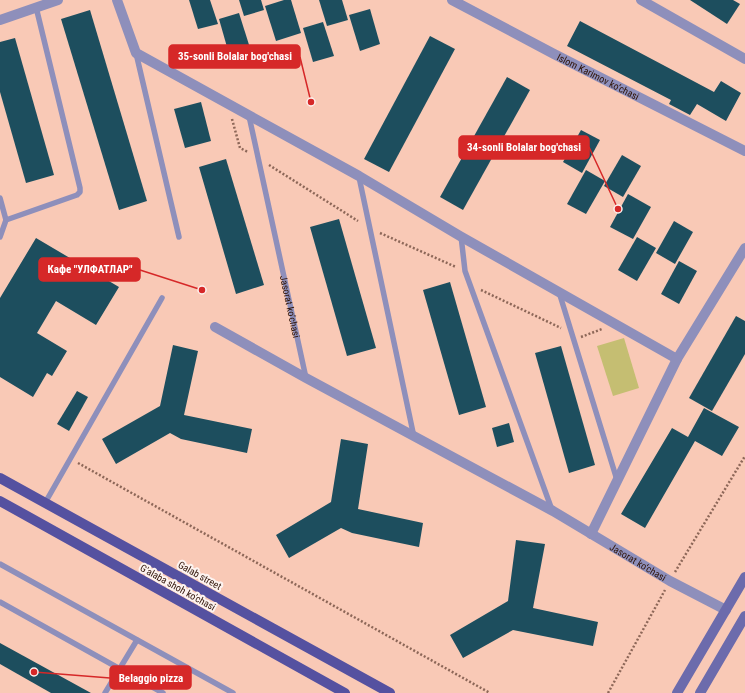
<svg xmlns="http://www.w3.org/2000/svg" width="745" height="693" font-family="'Roboto Condensed',sans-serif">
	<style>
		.green { fill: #c5be72 }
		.building { fill: #1d4e5e }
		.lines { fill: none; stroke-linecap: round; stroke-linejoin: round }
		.path { stroke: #8d6758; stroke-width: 2.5; stroke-dasharray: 2 2; stroke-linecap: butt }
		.lane { stroke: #8e8fbb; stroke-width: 5.5 }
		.street { stroke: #8e8fbb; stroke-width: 10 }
		.secondary { stroke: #6c6bac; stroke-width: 10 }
		.primary { stroke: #5551a0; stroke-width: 10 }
		.labels { text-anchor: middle; stroke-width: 4; stroke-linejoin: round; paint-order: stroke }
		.street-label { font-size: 10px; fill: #301408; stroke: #fdf4f1 }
		.leader { fill: none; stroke: #d62828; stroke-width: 1.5 }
		.callout-dot { fill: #d62828; stroke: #fdf4f1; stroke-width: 1.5 }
		.callout { fill: #d62828; stroke: #d62828; stroke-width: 1.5 }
		.callout-label { font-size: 11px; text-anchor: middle; font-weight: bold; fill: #fff }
	</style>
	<rect width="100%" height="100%" fill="#f9c9b6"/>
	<path class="green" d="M624,338L639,388L613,396L597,346Z"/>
	<g class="building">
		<path d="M189,0H210L218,24L198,29Z"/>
		<path d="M239,0H261L264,10L244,16Z"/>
		<path d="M284,0H291L301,33L276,41L265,6Z"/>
		<path d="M319,0H342L348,20L327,26Z"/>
		<path d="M690,0H733L740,4L727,24Z"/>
		<path d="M370,9L380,44L360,51L349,15Z"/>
		<path d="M90,10L147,201L119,210L61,19Z"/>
		<path d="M239,13L250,48L229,54L219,19Z"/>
		<path d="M580,21L714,92L721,81L741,93L726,121L697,104L690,115L669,104L671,100L567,46Z"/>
		<path d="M323,22L334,56L313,62L303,28Z"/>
		<path d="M430,36L455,49L389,172L364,159Z"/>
		<path d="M15,38L54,175L26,183L0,92V42Z"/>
		<path d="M507,77L530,90L463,210L440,197Z"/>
		<path d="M201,102L211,141L185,148L174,109Z"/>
		<path d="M581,130L600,140L582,173L563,162Z"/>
		<path d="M622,155L641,166L623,197L604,186Z"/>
		<path d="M226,159L264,285L236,294L199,167Z"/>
		<path d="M586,170L605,181L586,214L567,204Z"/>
		<path d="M628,194L651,207L633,239L610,227Z"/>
		<path d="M339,219L376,348L347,356L310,227Z"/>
		<path d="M674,221L693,232L675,264L656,253Z"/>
		<path d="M637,237L656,248L637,281L618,270Z"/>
		<path d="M36,238L119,287L96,325L56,301L37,333L67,351L52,376L47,373L33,397L0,377V298Z"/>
		<path d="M679,261L697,271L679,304L661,294Z"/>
		<path d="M450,282L486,407L459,415L423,290Z"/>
		<path d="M736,316L745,321V354L712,411L689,398Z"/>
		<path d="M173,345L198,351L184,415L252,429L247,453L181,439L170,433L116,464L102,439L160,406Z"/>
		<path d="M561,346L595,465L569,473L535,353Z"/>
		<path d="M77,391L88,397L69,431L57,424Z"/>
		<path d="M704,408L739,427L722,456L695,441L645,528L621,514L672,428L688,437Z"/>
		<path d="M509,423L514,442L497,447L492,428Z"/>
		<path d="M341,439L368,444L358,509L423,523L419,547L352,533L341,528L289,558L276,535L331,502Z"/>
		<path d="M516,540L545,544L533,608L598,622L593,646L513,630L463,658L450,635L508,601Z"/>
		<path d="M0,643L91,693H51L0,664Z"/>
	</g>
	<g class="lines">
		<g class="path">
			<path d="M232,119L240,148L248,152"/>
			<path d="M269,165L358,221"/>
			<path d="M380,233L456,267"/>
			<path d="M481,290L561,328"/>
			<path d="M581,337L602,329"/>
			<path d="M78,463L490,693"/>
			<path d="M675,572L745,456"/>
			<path d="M608,693L665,590"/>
		</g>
		<g class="lane">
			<path d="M136,53L179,237"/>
			<path id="s1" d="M249,116L306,378"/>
			<path d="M359,177L414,437"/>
			<path d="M0,198L6,220"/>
			<path d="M461,236L465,271L552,510"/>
			<path d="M0,237L6,220L77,195L80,192V188L36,7"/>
			<path d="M559,292L617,480"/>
			<path d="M45,503L162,298"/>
			<path d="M0,564L233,693"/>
			<path d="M0,602L163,693"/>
			<path d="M105,693L137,640"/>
		</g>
		<g class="street">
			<path d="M117,0L136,53L359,176L460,236L677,359"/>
			<path id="s2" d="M452,0L554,54L745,151"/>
			<path d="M641,0L745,59"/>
			<path d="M0,20L58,0"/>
			<path id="s3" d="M215,327L306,378L553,511L670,581L726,610"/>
			<path d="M591,534L677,359L745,248"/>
		</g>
		<g class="secondary">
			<path d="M677,693L745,577"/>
			<path d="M700,693L745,616"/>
		</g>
		<g class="primary">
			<path d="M0,478L390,693"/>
			<path d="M0,501L345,693"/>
		</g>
	</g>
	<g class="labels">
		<g class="street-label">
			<text dy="4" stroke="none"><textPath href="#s2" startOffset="165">Islom Karimov ko‘chasi</textPath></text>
			<text dy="4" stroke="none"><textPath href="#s1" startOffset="195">Jasorat ko‘chasi</textPath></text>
			<text dy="4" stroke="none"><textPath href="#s3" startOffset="484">Jasorat ko‘chasi</textPath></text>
			<text transform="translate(200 575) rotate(29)" y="4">Galab street</text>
			<text transform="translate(178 587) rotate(29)" y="4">G'alaba shoh ko'chasi</text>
		</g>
	</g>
	<path class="leader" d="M311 102L300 57M618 209L589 147M202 290L140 270M34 672L110 678"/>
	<g class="callout-dot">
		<circle cx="311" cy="102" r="4"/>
		<circle cx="618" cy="209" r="4"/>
		<circle cx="202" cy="290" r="4"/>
		<circle cx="34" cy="672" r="4"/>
	</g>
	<g class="callout">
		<rect x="169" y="45" width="131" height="23" rx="4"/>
		<rect x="459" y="136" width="130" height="23" rx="4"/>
		<rect x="39" y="258" width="101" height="23" rx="4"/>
		<rect x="110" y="666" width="81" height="23" rx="4"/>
	</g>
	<g class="callout-label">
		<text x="235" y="60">35-sonli Bolalar bog'chasi</text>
		<text x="524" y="151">34-sonli Bolalar bog'chasi</text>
		<text x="90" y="273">Кафе "УЛФАТЛАР"</text>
		<text x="151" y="682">Belaggio pizza</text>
	</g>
</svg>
